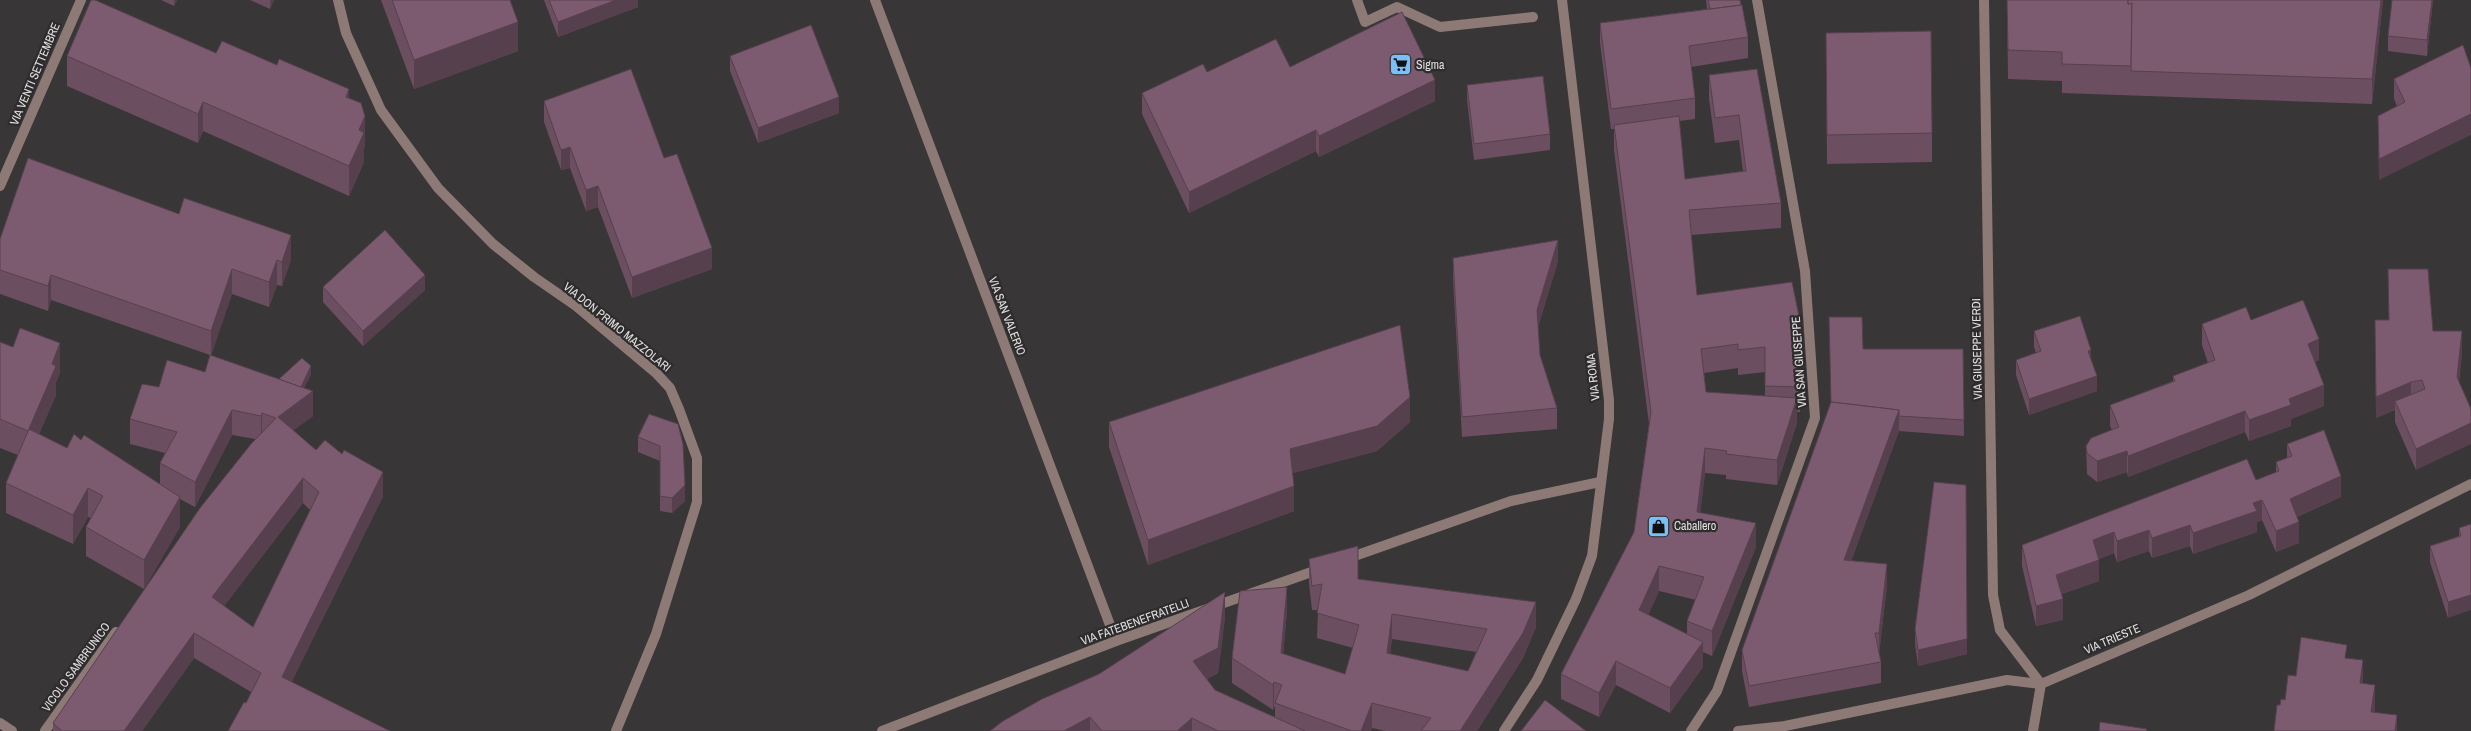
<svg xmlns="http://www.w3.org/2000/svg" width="2471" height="731" font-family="'Archivo Narrow',sans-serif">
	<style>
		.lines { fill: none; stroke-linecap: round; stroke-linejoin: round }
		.lane { stroke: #8d7a76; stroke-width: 10 }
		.street { stroke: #8d7a76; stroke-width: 10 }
		.wall { fill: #6b4e60; fill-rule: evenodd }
		.shaded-wall { fill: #57404e }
		.building { fill: #7c5b70; stroke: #57404e; fill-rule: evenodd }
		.labels { text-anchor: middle; stroke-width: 4.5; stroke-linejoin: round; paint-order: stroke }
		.poi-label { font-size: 12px; fill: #e3e1e1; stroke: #2e2c2c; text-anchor: start }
		.street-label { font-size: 12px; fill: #e3e1e1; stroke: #2e2c2c }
	</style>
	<rect width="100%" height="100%" fill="#383636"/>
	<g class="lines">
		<path class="lane" d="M1357,0L1365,22L1397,7L1440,27L1533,17"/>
		<g class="street">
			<path d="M338,0L346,33L381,110L438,188L493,244L534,277L576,306L657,374L670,388L679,409L697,458V502L656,634L616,731"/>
			<path d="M875,0L1116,641"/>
			<path d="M1984,0L1993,595L2000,630L2041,684"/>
			<path d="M0,186L81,0"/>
			<path d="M1346,559L1511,501L1600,482"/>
			<path d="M0,723L12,731"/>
			<path d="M45,731L116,632"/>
			<path d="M882,731L1116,641L1320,569"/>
			<path d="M1504,731L1537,680L1576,599L1592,556L1609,419V400L1562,0"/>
			<path d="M1691,731L1717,691L1815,418L1805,271L1757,0"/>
			<path d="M1738,731L1785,726L2007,680L2041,684L2249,595L2471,484"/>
			<path d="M2033,731L2041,684"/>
		</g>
	</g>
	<g class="wall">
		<path d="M161,0H177L174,6Z"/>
		<path d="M250,0H274L270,9Z"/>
		<path d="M381,0H510L518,51L414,89Z"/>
		<path d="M544,0H638V7L558,37Z"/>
		<path d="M1706,0H1740L1748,37V58L1691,67L1695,98V119L1679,121L1685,179L1743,171L1739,140L1715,143L1709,99V75L1757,69L1781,203V228L1691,235L1697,295L1792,282L1800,387V412H1797V423L1777,485L1726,479V475L1705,473L1700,513L1756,547L1712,656L1703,652V667L1670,713L1616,685L1599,717L1561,699V674L1634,532L1649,424L1614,150V129H1611L1600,43V23L1707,9ZM1738,368V375L1765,372V396L1706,392L1704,373ZM1659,591L1696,600L1687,621V634L1648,615Z"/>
		<path d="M2007,0H2383L2372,104L2062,93V81L2008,79Z"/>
		<path d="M2433,0L2427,56L2388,51V36Z"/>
		<path d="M1826,33L1932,133V162L1827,164Z"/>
		<path d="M2463,45L2379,180L2378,116L2397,106L2394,99V79Z"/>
		<path d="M216,53L349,98L365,145L364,148V162L349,196L203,131L198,143L67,86V56Z"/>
		<path d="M730,56L839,113L758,143L730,71Z"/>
		<path d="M1290,67L1435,101L1319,157L1316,151L1189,213L1142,114V93L1207,72Z"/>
		<path d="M1467,85L1550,134V150L1474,160L1467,100Z"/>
		<path d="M544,101L664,158L712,269L632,298L598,207L586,211L570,168L561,170L544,122Z"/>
		<path d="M0,239L291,260L282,286L277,285L269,307L232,294L211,355L279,379L311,374L304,388L313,416L293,430L316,450L383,497L246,703L251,692L194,658L142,731H53V723L255,439L232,435L195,507L180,499V527L144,589L86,556V527L91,518L88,517L73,544L6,513V483L18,455L0,448V342L60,373L56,382V395L39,434L67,448L81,440L160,484V463L165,453L130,444V419L159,387L205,372L210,355L51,300L48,311L0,294ZM303,503L310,510L253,627L224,606Z"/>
		<path d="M1453,258L1558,261L1538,327L1540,355L1557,408V429L1462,437L1453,279Z"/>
		<path d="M323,287L425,290L363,346L323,302Z"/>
		<path d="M2251,320L2319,360L2315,362L2324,406L2291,419V426L2249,441L2245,432L2128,477L2127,472L2097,482L2087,474L2086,446L2112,430L2110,426V405L2173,381V376L2208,363L2202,345V324Z"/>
		<path d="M2375,320L2433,331L2462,352L2459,382L2416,470L2395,422V410L2376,418Z"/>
		<path d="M2034,331L2091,360L2097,391L2029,415L2016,375V360L2036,353L2034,347Z"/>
		<path d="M1863,349H1963L1964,436L1899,431L1851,561L1887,585L1879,654L1881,662V683L1749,707L1742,671V650Z"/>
		<path d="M1109,422H1410L1377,451L1293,473L1294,511L1148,565L1109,447Z"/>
		<path d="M678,424L685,501L672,513L660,511V461L638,452V437Z"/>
		<path d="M2287,444L2341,497L2297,517L2299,543L2276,552L2262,520L2257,522V532L2193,554L2190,546L2152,558L2149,551L2117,562L2114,553L2099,559V581L2062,594L2063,620L2036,626L2022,566V545L2256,480L2276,473V462L2287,458Z"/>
		<path d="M2471,524L2448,618L2430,562V546L2459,536V528Z"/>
		<path d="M1309,559L1358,579L1536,627L1523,658L1477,731H1385L1372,728L1371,731H990L1099,674L1225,617L1218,673L1207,679L1215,690L1275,717V707H1274L1273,710L1232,683V658L1287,611L1283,654L1345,674L1353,648L1317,638L1318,610H1312L1309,583ZM1392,639L1476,652L1468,671L1390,654Z"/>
		<path d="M1915,629L1967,654L1918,666L1915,644Z"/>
	</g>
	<g class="shaded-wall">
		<path d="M174,0H177L174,6Z"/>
		<path d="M270,0H274L270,9Z"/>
		<path d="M616,0H638V7L558,37V22Z"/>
		<path d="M2381,0H2383L2372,104V79Z"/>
		<path d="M2432,0H2433L2427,56V40Z"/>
		<path d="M518,22V51L414,89V60Z"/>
		<path d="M1435,80V101L1319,157V136Z"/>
		<path d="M349,89V118L346,97Z"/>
		<path d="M839,97V113L758,143V128Z"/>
		<path d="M203,102V131L198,143V114Z"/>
		<path d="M2471,114V135L2379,180V159Z"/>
		<path d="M365,116V145L364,148V162L349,196V166L359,130Z"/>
		<path d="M1316,130V151L1189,213V192Z"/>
		<path d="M570,147V168L561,170V150Z"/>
		<path d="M598,186V207L586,211V190Z"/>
		<path d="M291,235V260L282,286V262Z"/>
		<path d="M1558,240V261L1537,330V310Z"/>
		<path d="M712,248V269L632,298V277Z"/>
		<path d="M277,260V285L269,307V282Z"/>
		<path d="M232,269V294L211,356V331Z"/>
		<path d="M51,275V300L48,311V286Z"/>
		<path d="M425,275V290L363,346V331Z"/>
		<path d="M2462,331V352L2457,398V377Z"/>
		<path d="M2319,339V360L2308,364V344Z"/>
		<path d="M60,343V373L56,382V395L28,460V431Z"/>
		<path d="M2091,350V365L2088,351Z"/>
		<path d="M311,366V374L300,397V389Z"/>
		<path d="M2097,376V391L2029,415V399Z"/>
		<path d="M2411,382V403L2395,401V410L2376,418V397Z"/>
		<path d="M2324,385V406L2291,419V426L2249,441V420L2289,399Z"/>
		<path d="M313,391V416L278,442V417Z"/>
		<path d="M1410,397V422L1377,451L1290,474V449Z"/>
		<path d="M1797,398V423L1777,485V460Z"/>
		<path d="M232,410V435L195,507V482Z"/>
		<path d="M1899,410V431L1844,581V560Z"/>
		<path d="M2245,411V432L2128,477V456Z"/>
		<path d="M262,413V438L261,441V416Z"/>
		<path d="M2471,423V444L2416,470V449Z"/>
		<path d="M1705,448V473L1697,537V512Z"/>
		<path d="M2127,451V472L2097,482V461Z"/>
		<path d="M383,472V497L282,702V677Z"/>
		<path d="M2341,476V497L2290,520V499Z"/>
		<path d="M303,478V503L212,622V597Z"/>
		<path d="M685,485V501L672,513V498Z"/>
		<path d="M1294,486V511L1148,565V540Z"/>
		<path d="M88,488V517L73,544V515Z"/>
		<path d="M180,497V527L144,589V560Z"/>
		<path d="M2262,500V520L2257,522V532L2193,554V533L2253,503Z"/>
		<path d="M2299,522V543L2276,552V531Z"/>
		<path d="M1756,523V547L1712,656V631Z"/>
		<path d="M2190,525V546L2152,558V538Z"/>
		<path d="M2149,530V551L2117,562V541Z"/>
		<path d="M2114,532V553L2093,561V540Z"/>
		<path d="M2099,560V581L2056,596V575Z"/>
		<path d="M1887,564V585L1879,654V633Z"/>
		<path d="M1659,566V591L1639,635V610Z"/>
		<path d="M1287,587V611L1281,678V653Z"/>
		<path d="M1225,592V617L1218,673L1193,686V661Z"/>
		<path d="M2471,595V610L2448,618V602Z"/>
		<path d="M2063,599V620L2036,626V606Z"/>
		<path d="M1536,602V627L1523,658L1477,731H1460Z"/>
		<path d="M1392,614V639L1387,678V653Z"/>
		<path d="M194,633V658L142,731H124Z"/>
		<path d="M1967,639V654L1918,666V650Z"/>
		<path d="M1703,642V667L1670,713V688Z"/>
		<path d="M2363,660V689L2360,683Z"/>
		<path d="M1616,661V685L1599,717V693Z"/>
		<path d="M1274,682V707L1273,710V685Z"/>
		<path d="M2375,685V714L2371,712Z"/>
		<path d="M1372,703V728L1371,731H1361Z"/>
		<path d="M2397,715V731H2395Z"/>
		<path d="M1090,717V731H1064Z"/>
		<path d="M1192,718V731H1177Z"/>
	</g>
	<g class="building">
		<path d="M91,0H95L216,53L222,41L277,65L279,59L349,89L346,97L361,103L365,116L359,130L364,133L349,166L203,102L198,114L67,56Z"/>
		<path d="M392,0H510L518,22L414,60Z"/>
		<path d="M549,0H616L558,22Z"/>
		<path d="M1708,0H1740L1741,5L1710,9Z"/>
		<path d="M2007,0H2128V4L2132,3L2131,66L2062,64V52L2008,50Z"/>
		<path d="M2128,0H2381L2372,79L2131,71L2132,3L2128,4Z"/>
		<path d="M2392,0H2432L2427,40L2388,36Z"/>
		<path d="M1742,5L1748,37L1689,46L1695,98L1611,109L1600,23Z"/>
		<path d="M1402,12L1435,80L1319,136L1316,130L1189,192L1142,93L1203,64L1207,72L1276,39L1290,67Z"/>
		<path d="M811,25L839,97L758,128L730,56Z"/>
		<path d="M1931,31L1932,133L1827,135L1826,33Z"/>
		<path d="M2463,45L2471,68V114L2379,159L2378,116L2405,102L2394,79Z"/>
		<path d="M631,69L664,158L677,154L712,248L632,277L598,186L586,190L570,147L561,150L544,101Z"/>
		<path d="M1757,69L1781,203L1689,210L1697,295L1792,282L1799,316L1800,387L1765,386V347L1738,350V344L1701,349L1706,392L1797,398L1777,460L1726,454L1727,451L1705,448L1697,512L1756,523L1712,631L1687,621L1704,577L1659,566L1639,610L1703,642L1670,688L1616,661L1599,693L1561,674L1634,532L1651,412L1614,125L1679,116L1685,179L1746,171L1739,115L1715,118L1709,75Z"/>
		<path d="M1543,76L1550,134L1474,144L1467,85Z"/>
		<path d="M28,158L179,214L184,198L291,235L282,262L277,260L269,282L232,269L211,331L51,275L48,286L0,270V239Z"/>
		<path d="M385,230L425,275L363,331L323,287Z"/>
		<path d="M1558,240L1537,310L1540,355L1557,408L1462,417L1453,258Z"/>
		<path d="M2388,269H2428L2433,331H2462L2457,377L2471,409V423L2416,449L2395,401L2425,389L2422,380L2411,382L2376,397L2375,320H2389Z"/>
		<path d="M2303,300L2319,339L2308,344L2324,385L2289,399L2291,405L2249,420L2245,411L2128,456L2127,451L2097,461L2087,453L2086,446L2091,438L2119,427L2110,405L2175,381L2173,376L2215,360L2202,324L2246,307L2251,320Z"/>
		<path d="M2080,316L2091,350L2088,351L2097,376L2029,399L2016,360L2041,351L2034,331Z"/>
		<path d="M1829,317H1862L1863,349H1963L1964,420L1899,416V410L1831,402Z"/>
		<path d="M1400,325L1410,397L1377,426L1290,449L1294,486L1148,540L1109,422Z"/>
		<path d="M20,328L60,343L52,364L56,366L28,431L0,419V342L13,347Z"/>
		<path d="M210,355L313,391L278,417L316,450L325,440L342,454L344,450L383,472L282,677L390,731H228L244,702L246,703L261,673L194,633L124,731H62L53,723L200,508L251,444L276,418L262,413L261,416L232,410L195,482L160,463L177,432L130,419L142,384L159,387L167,360L205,372ZM303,478L319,492L253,627L212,597Z"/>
		<path d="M302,358L311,366L301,387L279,379Z"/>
		<path d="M1831,402L1899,410L1844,560L1887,564L1879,633H1875L1881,662L1749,686L1742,650Z"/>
		<path d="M649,414L678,424L683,444L685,485L672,498L660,496V446L638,437Z"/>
		<path d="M29,429L67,448L74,434L81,440L84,435L180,497L144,560L86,527L103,496L88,488L73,515L6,483Z"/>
		<path d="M2324,430L2341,476L2290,499L2299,522L2276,531L2262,500L2253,503L2257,511L2193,533L2190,525L2152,538L2149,530L2117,541L2114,532L2093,540L2099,560L2056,575L2063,599L2036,606L2022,545L2247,459L2256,480L2279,471L2276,462L2292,456L2287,444Z"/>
		<path d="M1934,482L1966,485L1967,639L1918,650L1915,629Z"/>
		<path d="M2471,524V595L2448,602L2430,546L2461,536L2459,528Z"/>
		<path d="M1358,546V579L1536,602L1523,633L1460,731H1421L1431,718L1372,703L1361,731H1352L1275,703L1282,685L1274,682L1273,685L1232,658L1240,591L1287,587L1281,653L1345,674L1359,625L1317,613L1322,584L1312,586L1309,559ZM1392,614L1487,629L1468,671L1387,653Z"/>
		<path d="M1225,592L1218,648L1193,661L1215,690L1305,731H1218L1192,718L1177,731H1102L1090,717L1064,731H990L1003,721L1042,699L1099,674Z"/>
		<path d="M2301,637L2347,645L2345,658L2363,660L2360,683L2375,685L2371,712L2397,715L2395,731H2274L2277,705H2280L2281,699L2285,700L2288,675L2296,676Z"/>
		<path d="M1545,700L1586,731H1521Z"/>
		<path d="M2100,722L2147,729L2146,731H2099Z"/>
	</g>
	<defs>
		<symbol id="supermarket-square" viewBox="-11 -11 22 22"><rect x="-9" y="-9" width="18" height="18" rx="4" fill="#79bff8" stroke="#2e2c2c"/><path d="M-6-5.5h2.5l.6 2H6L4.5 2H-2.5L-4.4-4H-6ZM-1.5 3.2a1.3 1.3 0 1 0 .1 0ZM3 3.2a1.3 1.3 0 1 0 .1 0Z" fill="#111"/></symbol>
		<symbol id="shop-square" viewBox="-11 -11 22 22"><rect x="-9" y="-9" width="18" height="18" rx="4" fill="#79bff8" stroke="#2e2c2c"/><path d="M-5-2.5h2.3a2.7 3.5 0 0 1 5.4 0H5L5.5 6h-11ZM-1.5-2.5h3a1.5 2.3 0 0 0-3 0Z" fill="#111"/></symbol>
	</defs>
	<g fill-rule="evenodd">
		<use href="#supermarket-square" x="1388" y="52" width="25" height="25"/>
		<use href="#shop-square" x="1646" y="514" width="25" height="25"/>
	</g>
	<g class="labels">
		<g class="poi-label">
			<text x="1416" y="69">Sigma</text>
			<text x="1674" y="530">Caballero</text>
		</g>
		<g class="street-label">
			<text transform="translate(35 74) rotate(-67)" y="4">VIA VENTI SETTEMBRE</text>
			<text transform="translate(1007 316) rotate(69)" y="4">VIA SAN VALERIO</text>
			<text transform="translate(617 327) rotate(39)" y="4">VIA DON PRIMO MAZZOLARI</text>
			<text transform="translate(1977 349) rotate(-91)" y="4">VIA GIUSEPPE VERDI</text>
			<text transform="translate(1799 362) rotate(-94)" y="4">VIA SAN GIUSEPPE</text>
			<text transform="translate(1593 377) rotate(-96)" y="4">VIA ROMA</text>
			<text transform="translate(1135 622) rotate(-20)" y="4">VIA FATEBENEFRATELLI</text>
			<text transform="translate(2112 639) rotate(-23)" y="4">VIA TRIESTE</text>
			<text transform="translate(76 667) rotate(-54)" y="4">VICOLO SAMBRUNICO</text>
		</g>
	</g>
</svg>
